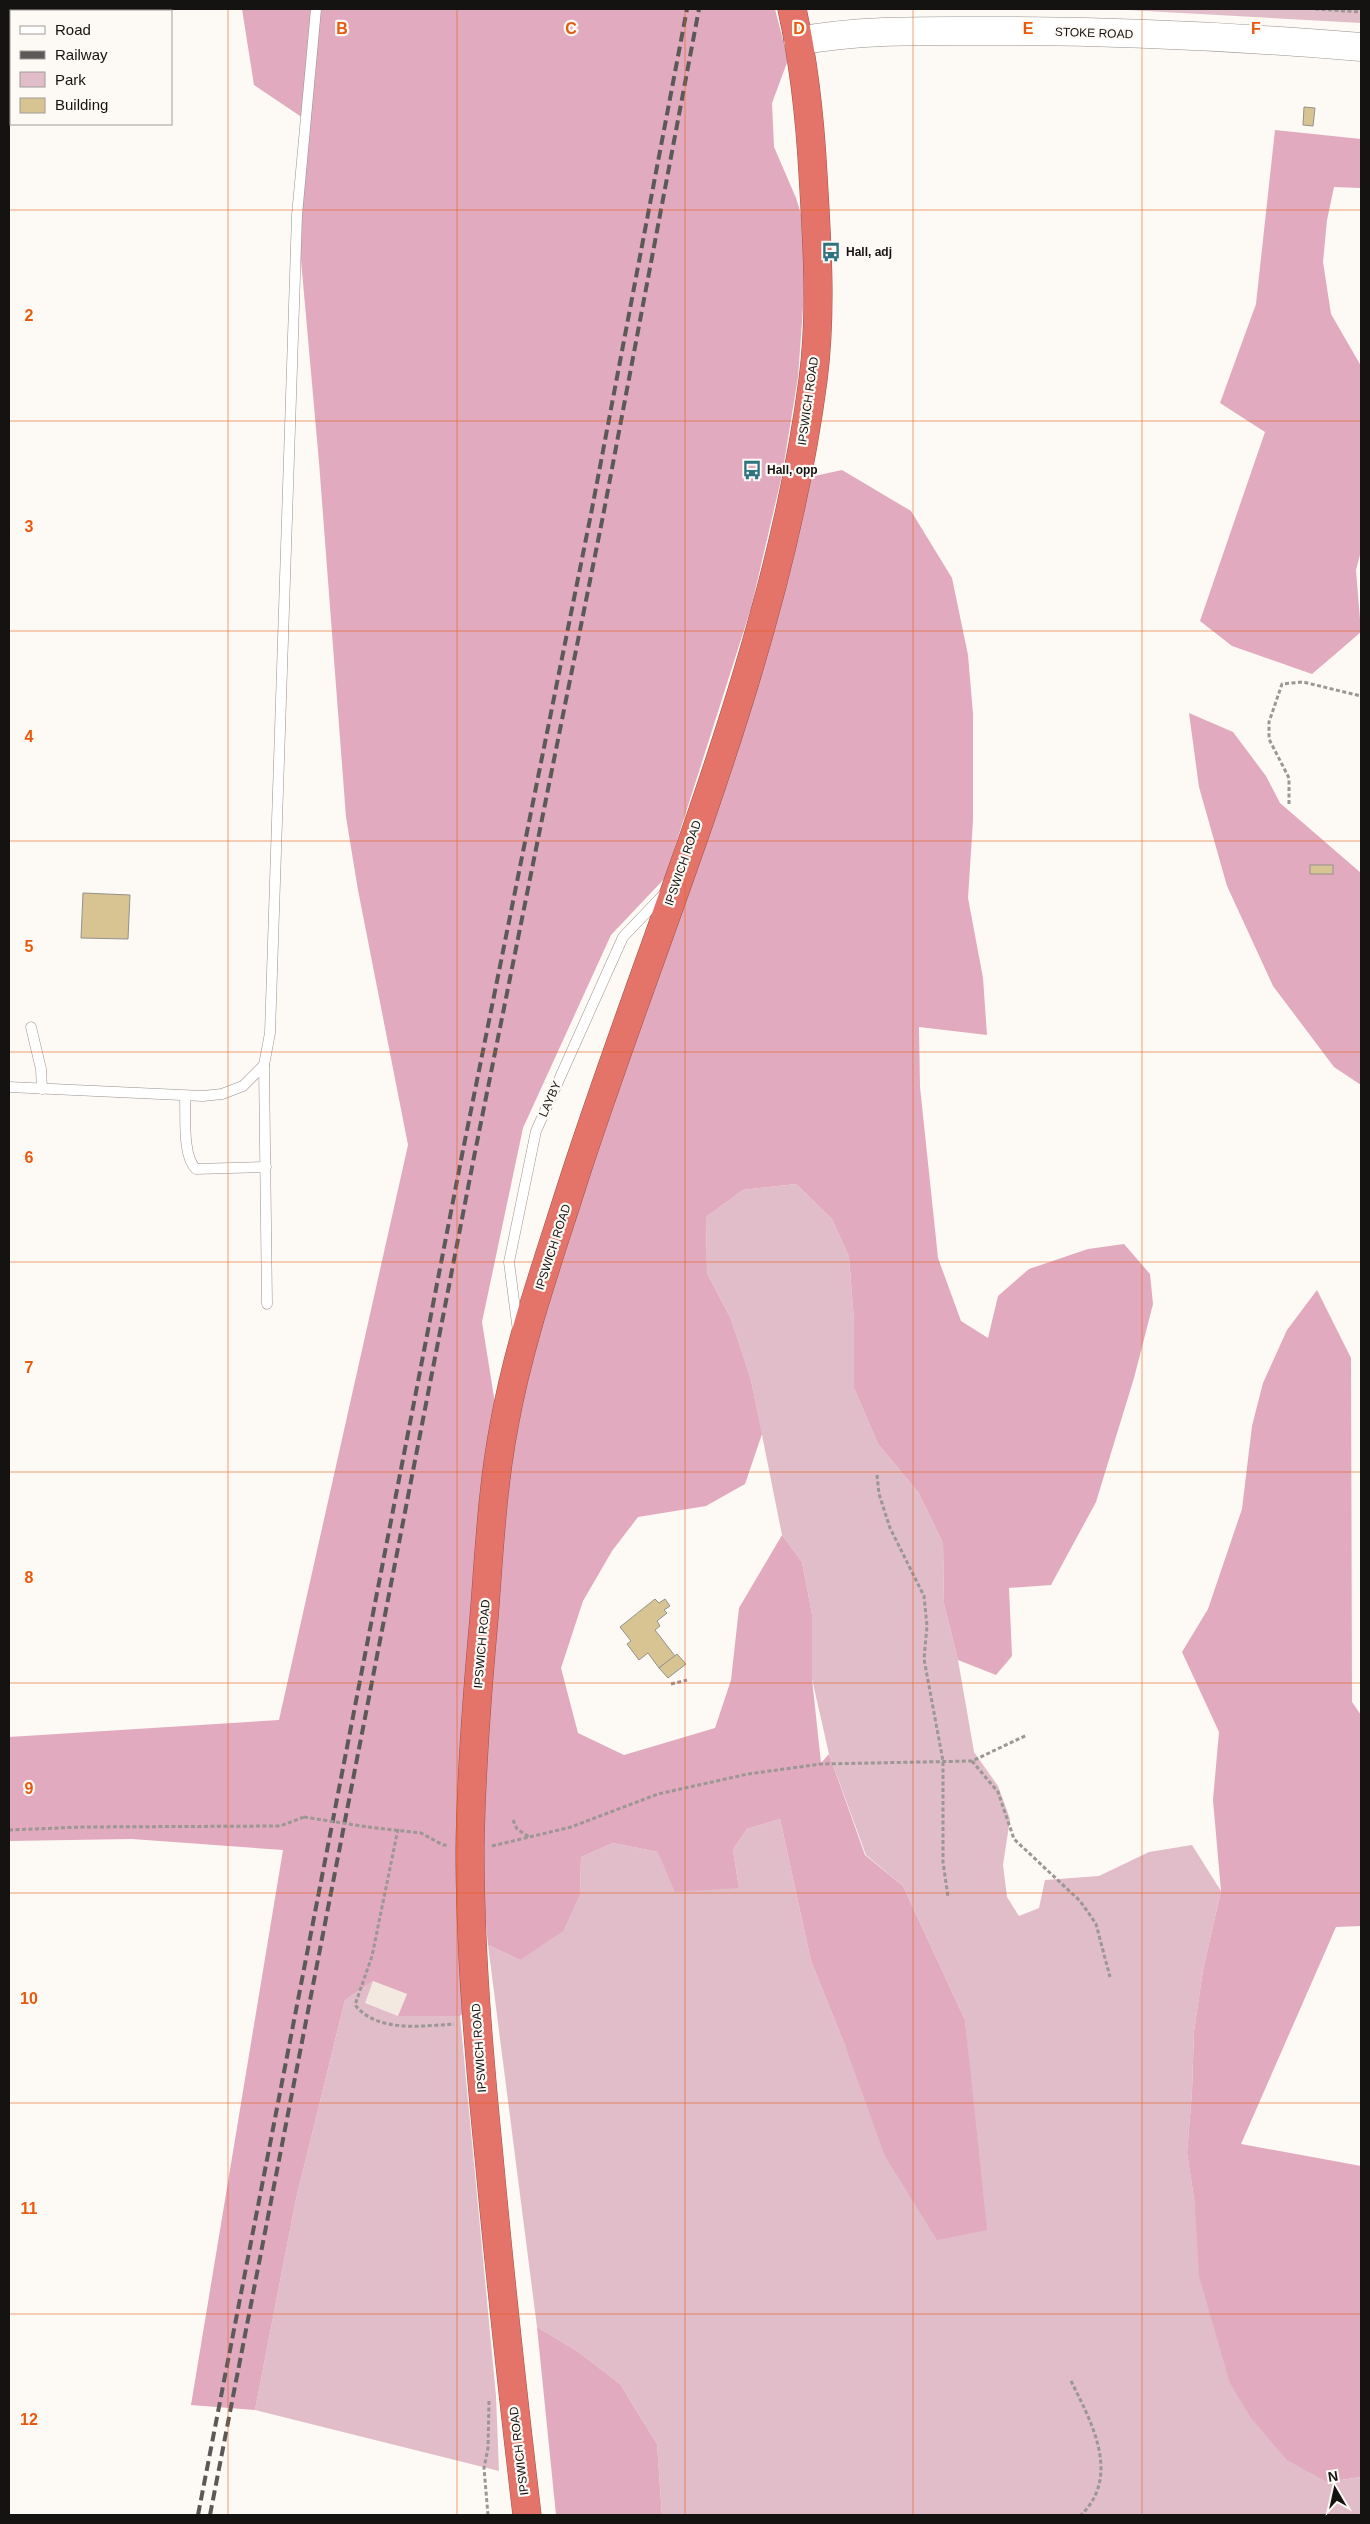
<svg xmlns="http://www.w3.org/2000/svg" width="1370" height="2524" font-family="Helvetica,sans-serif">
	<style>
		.built { fill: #f3e9e1 }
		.green { fill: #e1bcc9 }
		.forest { fill: #e1aabe }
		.building { fill: #d8c493; stroke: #93928d }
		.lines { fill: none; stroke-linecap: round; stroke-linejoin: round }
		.lane-casing { stroke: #96928f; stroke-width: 11 }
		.secondary-casing { stroke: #96928f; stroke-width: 29 }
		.highway-casing { stroke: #9c524b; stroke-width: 29 }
		.path { stroke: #9a9794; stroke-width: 3; stroke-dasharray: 4 2.5; stroke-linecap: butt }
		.lane { stroke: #fff; stroke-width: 10 }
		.secondary { stroke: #fff; stroke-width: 28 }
		.highway { stroke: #e4746a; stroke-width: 28 }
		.rail { stroke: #5c5a58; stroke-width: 4; stroke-dasharray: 10 5; stroke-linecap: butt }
		.path-bridge { stroke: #9a9794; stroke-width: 3; stroke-dasharray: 4 2.5; stroke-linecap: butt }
		.grid { fill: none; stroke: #e8590c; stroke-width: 1; stroke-opacity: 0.55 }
		.labels { text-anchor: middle; stroke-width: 4.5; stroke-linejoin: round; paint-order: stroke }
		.street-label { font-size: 12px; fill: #151312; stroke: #fdf9f5 }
		.poi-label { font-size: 12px; font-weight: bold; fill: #151312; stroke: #fdf9f5; text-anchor: start }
		.grid-label { font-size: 16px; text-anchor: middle; font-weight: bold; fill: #e8590c; stroke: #fdf9f5; stroke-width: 4.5; stroke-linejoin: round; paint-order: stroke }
	</style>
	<rect width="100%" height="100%" fill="#fdf9f5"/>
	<path class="built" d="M373,1981L407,1994L398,2016L364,2003Z"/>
	<g class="green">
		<path d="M902,9H1361V23L1128,10Z"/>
		<path d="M796,1184L832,1219L849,1257L854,1321V1388L878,1444L918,1492L943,1543L944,1604L958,1660L974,1752L998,1786L1010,1819L1003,1865L1007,1897L1019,1916L1039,1908L1045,1880L1099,1876L1149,1852L1192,1845L1221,1891L1203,1970L1194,2031L1192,2092L1187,2153L1195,2205L1327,2482L1361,2477V2515H662L657,2444L620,2384L577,2351L537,2327L488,1945L520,1960L580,1894L581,1857L613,1843L658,1852L739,1888L733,1850L747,1829L780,1819L811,1961L846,2048L974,2120L965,2020L903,1886L866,1855L829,1754L812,1679V1614L802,1562L782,1535L751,1380L731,1319L707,1273L706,1217L743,1190Z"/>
		<path d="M373,1981L365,2003L398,2016H460L496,2396L499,2471L255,2410L296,2199L345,2000Z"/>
	</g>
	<g class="forest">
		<path d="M242,9H775L788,60L772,103L774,147L796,198L804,224V294L798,377L782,475L751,608L665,878L611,935L523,1128L482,1322L496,1410L465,2012L460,2016H398L407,1994L373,1981L345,2000L296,2199L255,2410L191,2405L283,1850L132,1839L9,1841V1737L279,1720L408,1145L358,890L346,817L319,462L297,215L306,120L254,85Z"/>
		<path d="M1275,130L1361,139V188L1334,187L1327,220L1323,262L1331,314L1361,366V551L1356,570L1361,632L1312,674L1232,646L1200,621L1265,432L1220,403L1256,304Z"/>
		<path d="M842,470L911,511L952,578L968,655L973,714V820L968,898L983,978L987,1035L919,1027L920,1087L938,1258L961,1321L988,1338L998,1296L1029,1269L1088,1249L1124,1244L1150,1274L1153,1304L1134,1378L1096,1502L1051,1585L1009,1588L1012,1656L996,1675L958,1660L944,1604L943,1543L918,1492L878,1444L854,1388V1321L849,1257L832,1219L796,1184L743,1190L706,1217L707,1273L731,1319L751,1380L762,1434L745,1484L706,1506L638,1517L612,1551L583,1601L561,1668L578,1733L624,1755L715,1728L731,1680L739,1608L782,1535L802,1562L812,1614V1679L821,1763L829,1754L865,1855L903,1886L965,2020L987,2230L937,2240L885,2156L846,2048L811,1961L780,1819L747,1829L733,1850L739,1888L675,1892L658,1852L613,1843L581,1857L580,1894L563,1931L520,1960L488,1945L480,1857L482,1763L516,1409L537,1332L810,477Z"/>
		<path d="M1189,713L1233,732L1266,776L1280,803L1361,873V1085L1334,1067L1273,986L1227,886L1199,787Z"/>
		<path d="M1317,1290L1351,1358L1352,1702L1361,1715V1926L1336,1927L1241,2144L1361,2166V2477L1327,2482L1287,2460L1251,2418L1230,2383L1199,2276L1195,2205L1187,2153L1192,2092L1194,2031L1203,1970L1221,1891L1213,1800L1219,1732L1182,1652L1208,1609L1242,1509L1252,1426L1263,1383L1287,1330Z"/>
		<path d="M537,2327L577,2351L620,2384L657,2444L662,2515H556Z"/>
	</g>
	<g class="building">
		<path d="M1304,107L1315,108L1313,126L1303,125Z"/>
		<rect x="1310" y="865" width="23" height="9"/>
		<path d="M83,893L130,895L128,939L81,938Z"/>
		<path d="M655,1599L659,1603L665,1599L670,1606L664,1610L667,1613L657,1621L660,1626L655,1630L675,1656L659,1668L648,1653L639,1660L627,1644L631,1641L620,1627Z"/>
		<path d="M677,1654L686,1664L668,1678L659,1668Z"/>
	</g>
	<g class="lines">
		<defs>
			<g id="lane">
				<path d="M31,1027L41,1069L42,1089"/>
				<path d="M264,1065L267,1304"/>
				<path d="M9,1087L203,1096L222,1094L243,1086L264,1065L270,1033L297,215L316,9"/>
				<path d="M185,1096C186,1115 182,1156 196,1169L266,1167"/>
				<path d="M518,1331L509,1262L536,1131L623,937L666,892"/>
			</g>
			<path id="secondary" d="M798,41C863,29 928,31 994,31C1117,31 1239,37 1361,47"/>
			<path id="highway" d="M527,2515C513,2396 500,2277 489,2157C479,2055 470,1952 470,1849C471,1772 477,1695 484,1618C489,1555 492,1489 504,1426C519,1342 548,1261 574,1179C659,917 777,655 813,380C822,311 817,243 813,174C810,119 804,63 792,9"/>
		</defs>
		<use href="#lane" class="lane-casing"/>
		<use href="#secondary" class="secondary-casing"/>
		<use href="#highway" class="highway-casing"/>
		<g class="path">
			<path d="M1315,9L1361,12"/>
			<path d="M1289,804V778L1269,739V722L1282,684L1303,682L1361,696"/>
			<path d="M877,1475L879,1494L890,1528L924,1596L927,1626L924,1659L943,1761V1862L948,1897"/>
			<path d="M671,1684L687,1680"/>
			<path d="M972,1761L998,1792L1014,1839L1080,1901L1090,1915L1096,1924L1110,1977"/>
			<path d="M513,1820L517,1829L529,1837"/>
			<path d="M368,1827L421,1833L443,1845H447"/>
			<path d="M398,1829L372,1956L355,2005C378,2033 421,2026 454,2024"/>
			<path d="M9,1830L82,1827L280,1826L304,1817"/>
			<path d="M492,1846L571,1827L658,1794L748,1774L821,1764L972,1761L1027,1735"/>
			<path d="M1071,2381C1092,2423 1121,2476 1081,2515"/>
			<path d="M488,2515L484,2468L488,2448L489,2401"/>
		</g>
		<use href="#lane" class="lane"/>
		<use href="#secondary" class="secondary"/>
		<use href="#highway" class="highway"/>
		<g class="rail">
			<path d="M198,2515L462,1155L591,514L687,9"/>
			<path d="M210,2515L474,1157L603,516L699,9"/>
		</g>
		<path class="path-bridge" d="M304,1817L368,1827"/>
	</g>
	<path class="grid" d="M228,9V2515M457,9V2515M685,9V2515M913,9V2515M1142,9V2515M9,210H1361M9,421H1361M9,631H1361M9,841H1361M9,1052H1361M9,1262H1361M9,1472H1361M9,1683H1361M9,1893H1361M9,2103H1361M9,2314H1361"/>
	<defs>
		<symbol id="bus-bare" viewBox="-9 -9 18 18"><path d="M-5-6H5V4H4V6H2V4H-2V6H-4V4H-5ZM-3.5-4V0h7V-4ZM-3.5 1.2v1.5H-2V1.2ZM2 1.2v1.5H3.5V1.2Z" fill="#2e7381" stroke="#fdf9f5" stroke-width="2.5" paint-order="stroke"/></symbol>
	</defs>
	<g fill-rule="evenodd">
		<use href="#bus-bare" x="817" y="238" width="28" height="28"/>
		<use href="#bus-bare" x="738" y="456" width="28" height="28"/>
	</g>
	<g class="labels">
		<g class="street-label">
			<text transform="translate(1094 33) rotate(2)" y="4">STOKE ROAD</text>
			<text transform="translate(808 401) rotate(-82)" y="4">IPSWICH ROAD</text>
			<text transform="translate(683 863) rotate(-71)" y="4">IPSWICH ROAD</text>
			<text transform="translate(550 1099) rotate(-66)" y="4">LAYBY</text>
			<text transform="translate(553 1247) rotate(-72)" y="4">IPSWICH ROAD</text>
			<text transform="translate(482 1644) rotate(-85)" y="4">IPSWICH ROAD</text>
			<text transform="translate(479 2048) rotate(-94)" y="4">IPSWICH ROAD</text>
			<text transform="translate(519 2451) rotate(-97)" y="4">IPSWICH ROAD</text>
		</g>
		<g class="poi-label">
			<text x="846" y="256">Hall, adj</text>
			<text x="767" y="474">Hall, opp</text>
		</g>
	</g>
	<g class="grid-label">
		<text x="342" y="34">B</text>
		<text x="571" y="34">C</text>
		<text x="799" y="34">D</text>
		<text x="1028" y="34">E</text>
		<text x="1256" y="34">F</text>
		<text x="29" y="321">2</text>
		<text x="29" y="532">3</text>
		<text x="29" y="742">4</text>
		<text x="29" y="952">5</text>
		<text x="29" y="1163">6</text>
		<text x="29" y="1373">7</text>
		<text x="29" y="1583">8</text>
		<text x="29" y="1794">9</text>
		<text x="29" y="2004">10</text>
		<text x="29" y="2214">11</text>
		<text x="29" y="2425">12</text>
	</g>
	<rect width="1370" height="2524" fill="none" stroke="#151312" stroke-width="20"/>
	<rect x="10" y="10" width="162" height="115" fill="#fdf9f5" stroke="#a09d9a"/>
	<rect x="20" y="26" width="25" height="8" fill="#ffffff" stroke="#a09d9a"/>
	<text x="55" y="35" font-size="15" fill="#151312">Road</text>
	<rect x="20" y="51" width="25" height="8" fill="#5c5a58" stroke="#a09d9a"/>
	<text x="55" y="60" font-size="15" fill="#151312">Railway</text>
	<rect x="20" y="72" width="25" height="15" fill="#e1bcc9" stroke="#a09d9a"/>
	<text x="55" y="85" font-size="15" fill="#151312">Park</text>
	<rect x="20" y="98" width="25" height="15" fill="#d8c493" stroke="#a09d9a"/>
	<text x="55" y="110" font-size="15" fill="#151312">Building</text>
	<g transform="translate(1335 2489) rotate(351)" stroke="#fdf9f5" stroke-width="4" paint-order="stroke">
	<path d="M0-4L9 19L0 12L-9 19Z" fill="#151312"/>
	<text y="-8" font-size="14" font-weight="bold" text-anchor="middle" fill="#151312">N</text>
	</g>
</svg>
